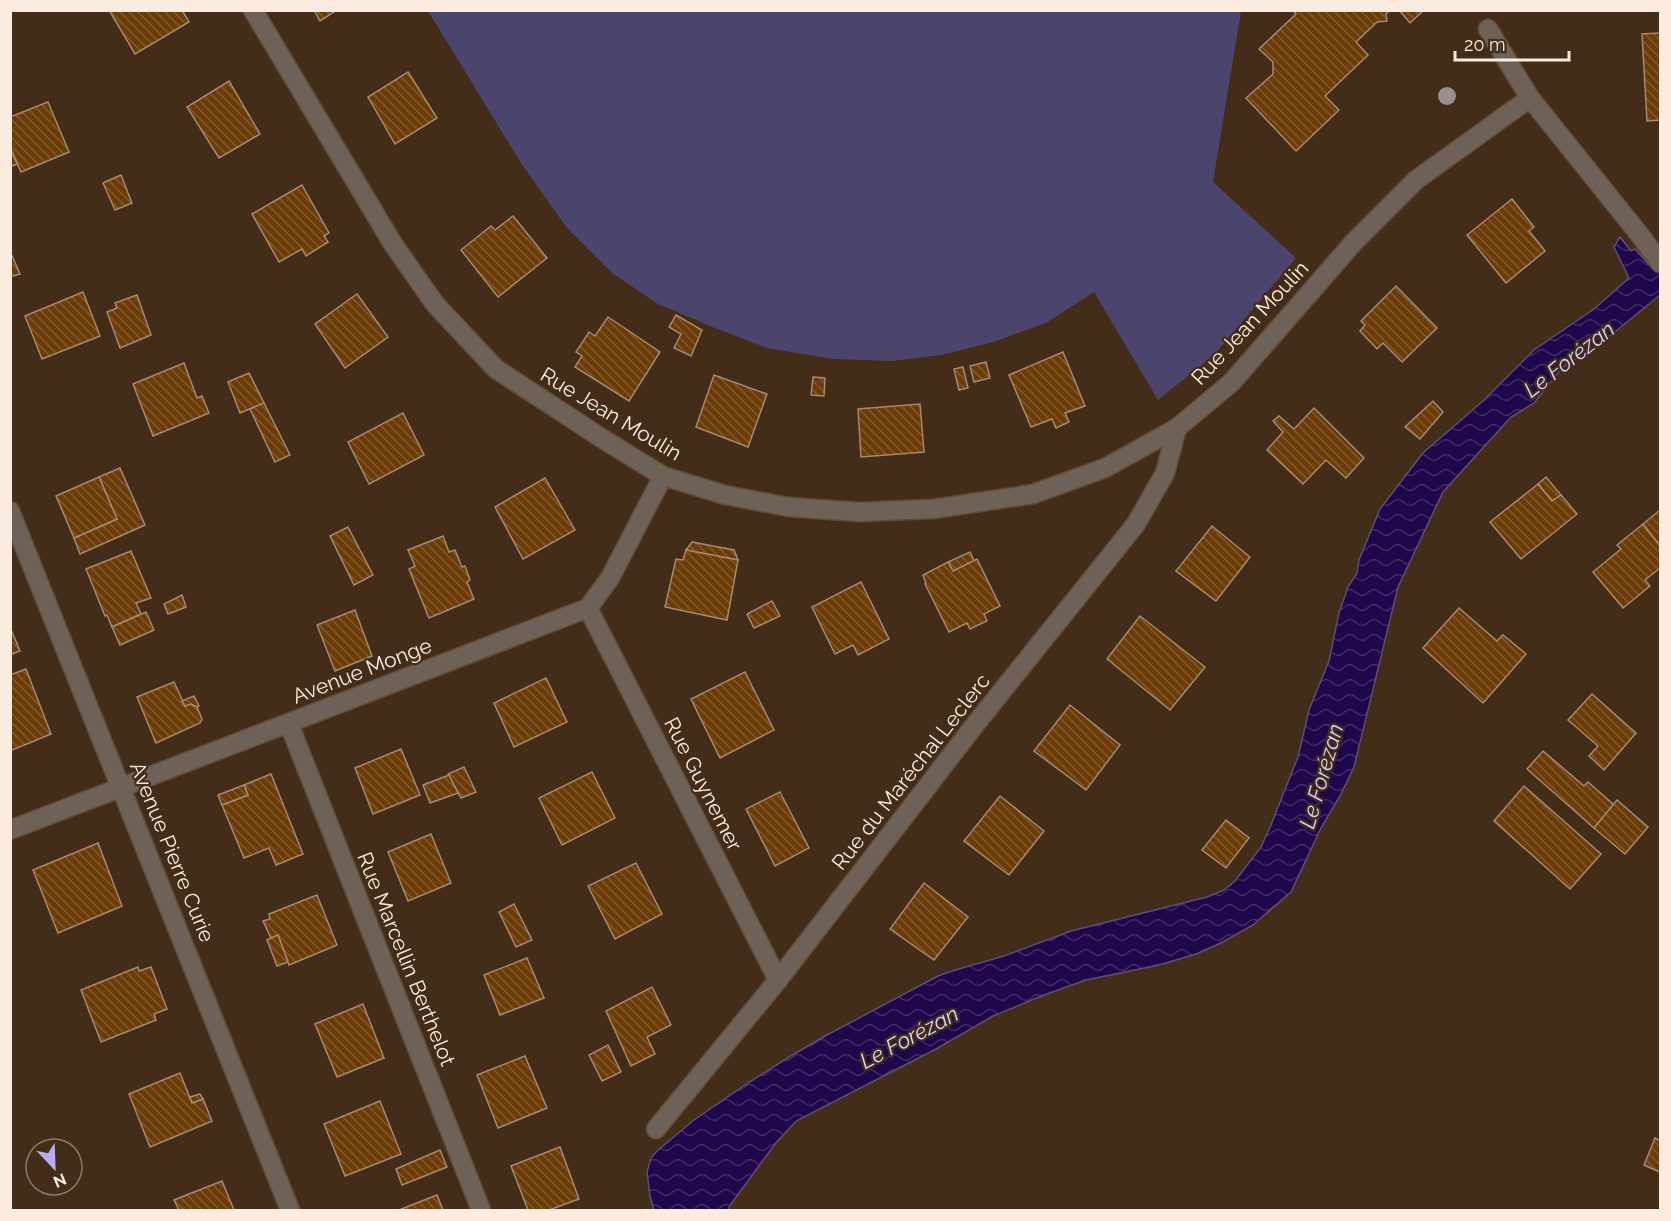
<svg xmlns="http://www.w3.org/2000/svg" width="1671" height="1221" font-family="Raleway,sans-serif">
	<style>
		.green { fill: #4b456e }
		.water { fill: url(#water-waves); stroke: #614c78; stroke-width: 1.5 }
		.building { fill: url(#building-back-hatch); stroke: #a58972; stroke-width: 1.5 }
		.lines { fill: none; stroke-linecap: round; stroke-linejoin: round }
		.minor-casing { stroke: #614c38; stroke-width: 21 }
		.minor { stroke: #6d6158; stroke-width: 18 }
		.tree { fill: #9a8e90 }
		.labels { text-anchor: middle; stroke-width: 4.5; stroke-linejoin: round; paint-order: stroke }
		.street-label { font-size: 21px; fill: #fcece0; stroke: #442d18 }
		.water-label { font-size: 22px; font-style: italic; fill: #d6d2fb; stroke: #442d18 }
	</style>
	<defs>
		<pattern id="water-waves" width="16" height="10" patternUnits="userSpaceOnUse" patternTransform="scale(1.5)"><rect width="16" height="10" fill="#1f074b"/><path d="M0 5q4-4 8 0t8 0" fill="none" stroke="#402b65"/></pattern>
		<pattern id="building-back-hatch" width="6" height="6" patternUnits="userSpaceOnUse" patternTransform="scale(1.5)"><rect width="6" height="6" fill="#6b3c07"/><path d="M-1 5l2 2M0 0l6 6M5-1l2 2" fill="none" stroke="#81582b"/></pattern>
	</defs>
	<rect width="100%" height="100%" fill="#442d18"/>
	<path class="green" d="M428,11H1241L1213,182L1296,258L1214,355L1158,400L1094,292L1046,323L993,342L942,355L892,361L834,359L767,348L715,328L658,304L612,273L567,228L521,163Z"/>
	<path class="water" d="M1620,237L1631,251L1635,249L1648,264L1660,260V295L1611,335L1562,368L1534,403L1511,417L1443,492L1398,587L1354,767L1341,794L1321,828L1291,892L1253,925L1221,943L1196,954L1159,965L1086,980L1044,995L993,1016L936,1049L796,1121L775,1144L731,1204L728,1210H654L650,1196L647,1172L651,1158L657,1151L694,1120L745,1085L789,1057L827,1035L938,976L952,971L1004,956L1071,931L1207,897L1224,890L1235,881L1261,847L1271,825L1298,757L1309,710L1329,661L1339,613L1348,587L1357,573L1359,560L1380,509L1423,453L1483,401L1534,350L1594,309L1629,278L1614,247Z"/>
	<g class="building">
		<path d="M109,10H182L189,22L135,54Z"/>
		<path d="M314,10H337L320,21Z"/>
		<path d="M1293,10H1390L1386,14L1387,21L1377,22L1356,42L1368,55L1325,96L1339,110L1296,151L1246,98L1273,74V62L1259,49L1296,14Z"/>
		<path d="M1399,10H1424L1410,23Z"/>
		<path d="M1660,33V120L1647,121L1642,34Z"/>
		<path d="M408,72L437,118L395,144L368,97Z"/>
		<path d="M229,81L260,134L219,158L187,107Z"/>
		<path d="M48,102L69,152L21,172L10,147V117Z"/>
		<path d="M10,147L17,164L10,167Z"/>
		<path d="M121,175L132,203L115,210L103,183Z"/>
		<path d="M302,185L329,233L324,236L328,242L306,256L302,249L279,262L252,214Z"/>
		<path d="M1512,199L1534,227L1529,231L1545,251L1506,283L1467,235Z"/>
		<path d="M513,216L547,258L498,297L461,250L491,226L495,230Z"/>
		<path d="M10,251L20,274L10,277Z"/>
		<path d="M1396,286L1437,328L1402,362L1383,343L1377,349L1360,331L1365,325L1361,321Z"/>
		<path d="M83,292L100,336L42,359L25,316Z"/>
		<path d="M357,294L388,337L345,368L315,324Z"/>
		<path d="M137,295L151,335L120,348L107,312L117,308L115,303Z"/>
		<path d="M676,315L702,330L691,356L674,348L681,334L669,327Z"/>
		<path d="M608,317L660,352L629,401L575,367L582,356L576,352L589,332L595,336Z"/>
		<path d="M1063,352L1085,406L1065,413L1069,422L1056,428L1052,419L1031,427L1009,375Z"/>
		<path d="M986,362L990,378L974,382L970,366Z"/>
		<path d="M184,363L197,398L202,396L209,413L153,436L133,384Z"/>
		<path d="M963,367L968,388L959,390L954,369Z"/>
		<path d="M249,373L264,403L240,413L228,382Z"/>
		<path d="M714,375L767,394L748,447L696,427Z"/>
		<path d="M813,377L825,378L824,396L811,395Z"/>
		<path d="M1433,401L1443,412L1420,439L1405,427Z"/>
		<path d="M264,403L290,455L275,462L250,409Z"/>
		<path d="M920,404L924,452L861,457L858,409Z"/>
		<path d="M1314,408L1364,458L1346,478L1326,460L1303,484L1267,450L1283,432L1273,421L1279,416L1294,429Z"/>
		<path d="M403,413L424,455L369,484L348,442Z"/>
		<path d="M120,468L145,525L80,554L74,538L117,519L99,477Z"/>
		<path d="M99,477L117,519L74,538L56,496Z"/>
		<path d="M1546,477L1561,495L1552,501L1538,484Z"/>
		<path d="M545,478L575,530L523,559L495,507Z"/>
		<path d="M1538,484L1552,501L1561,495L1577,514L1521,559L1490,522Z"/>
		<path d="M1660,510V546L1643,524Z"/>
		<path d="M1643,524L1660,546V568L1645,580L1650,586L1623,608L1593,572L1621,549L1617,545Z"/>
		<path d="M1212,526L1250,557L1216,601L1176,571Z"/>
		<path d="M348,527L373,575L354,585L330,536Z"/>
		<path d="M443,536L449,552L455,550L462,567L465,566L470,580L467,582L474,599L429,618L409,569L415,566L408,550Z"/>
		<path d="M692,542L734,550L738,560L686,550Z"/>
		<path d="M686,550L738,560L727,620L665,607L676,559L683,560Z"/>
		<path d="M131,551L151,598L136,603L141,614L112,627L107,615L105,616L86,569Z"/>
		<path d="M970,552L974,561L953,571L948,562Z"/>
		<path d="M977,559L1000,606L984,614L987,621L970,629L967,623L949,632L925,584L926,583L923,575L948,562L953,571Z"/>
		<path d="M861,582L889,639L858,655L853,645L835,654L812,607Z"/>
		<path d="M182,595L186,607L168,614L164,604Z"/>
		<path d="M772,601L780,616L754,628L747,614Z"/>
		<path d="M1459,608L1497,641L1503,635L1526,654L1483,703L1423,648Z"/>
		<path d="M355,610L372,656L335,671L317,625Z"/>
		<path d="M146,612L154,630L120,645L112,627Z"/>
		<path d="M1140,616L1205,667L1170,710L1107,659Z"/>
		<path d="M10,627L20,651L10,655Z"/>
		<path d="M26,669L51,734L10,751V675Z"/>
		<path d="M745,672L774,730L720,758L691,699Z"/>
		<path d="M546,678L567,722L514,747L494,703Z"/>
		<path d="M174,682L185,706L191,704L197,707L202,719L200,723L156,743L137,697Z"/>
		<path d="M1592,694L1636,733L1604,770L1589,756L1598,746L1568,720Z"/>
		<path d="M194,696L199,706L197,707L191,704L185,706L182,701Z"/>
		<path d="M1070,705L1120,745L1086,790L1034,751Z"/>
		<path d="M401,749L420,795L373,814L355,768Z"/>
		<path d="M1543,751L1584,786L1588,782L1614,805L1594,828L1527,769Z"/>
		<path d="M464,767L476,792L461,798L448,774Z"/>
		<path d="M592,772L615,818L562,845L539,798Z"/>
		<path d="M271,774L303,854L276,865L269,848L244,858L222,805L248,795L244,785Z"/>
		<path d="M449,775L458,793L430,803L423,785Z"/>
		<path d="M244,785L248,795L222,805L218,795Z"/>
		<path d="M1524,786L1601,854L1570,889L1494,821Z"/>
		<path d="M780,792L809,848L775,866L746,809Z"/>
		<path d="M1000,796L1044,831L1009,875L964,841Z"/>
		<path d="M1617,800L1648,827L1625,854L1594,828Z"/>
		<path d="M1226,820L1249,838L1226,868L1202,850Z"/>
		<path d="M431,834L451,883L408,901L388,852Z"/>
		<path d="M98,843L122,906L58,933L33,870Z"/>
		<path d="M636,863L662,914L615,939L588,886Z"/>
		<path d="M924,883L968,917L934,960L890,929Z"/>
		<path d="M317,895L337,945L289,965L278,935L271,938L263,921L270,919L269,914Z"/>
		<path d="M514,904L532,940L516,947L499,912Z"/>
		<path d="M278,935L288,962L277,966L267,940Z"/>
		<path d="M527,958L544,998L500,1015L484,975Z"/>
		<path d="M138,967L139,971L151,967L167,1009L154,1014L156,1020L101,1042L81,990Z"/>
		<path d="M652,987L671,1025L647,1037L655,1054L631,1066L606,1011Z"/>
		<path d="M363,1004L384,1058L337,1077L315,1024Z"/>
		<path d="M608,1045L621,1072L602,1081L589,1055Z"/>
		<path d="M525,1056L547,1108L498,1128L477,1075Z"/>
		<path d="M180,1073L192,1103L203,1099L212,1121L150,1147L129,1094Z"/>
		<path d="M200,1094L203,1099L192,1103L190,1097Z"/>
		<path d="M380,1101L401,1154L345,1176L324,1124Z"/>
		<path d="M1655,1138L1660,1141V1172L1644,1165Z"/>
		<path d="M560,1147L579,1199L549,1210H528L511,1166Z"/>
		<path d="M440,1150L447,1167L402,1185L396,1169Z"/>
		<path d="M222,1181L234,1210H179L174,1200Z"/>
		<path d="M437,1195L443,1210H399Z"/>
	</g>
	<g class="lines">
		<defs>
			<g id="minor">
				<path d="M253,10L393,244L435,304L496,369L606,441L663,476L725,495L789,507L859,512L933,509L1033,494L1105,468L1177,428L1232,382L1354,242L1416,180L1530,98"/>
				<path d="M1488,29L1530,98L1643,239L1660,263"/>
				<path d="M10,511L290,1210"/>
				<path d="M588,608L778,980"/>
				<path d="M289,724L481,1210"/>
				<path d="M10,830L588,608L610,578L663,476"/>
				<path d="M656,1129L778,980L974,726L1136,524L1165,473L1177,428"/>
			</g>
		</defs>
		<use href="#minor" class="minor-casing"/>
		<use href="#minor" class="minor"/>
	</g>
	<circle class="tree" cx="1447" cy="96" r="9"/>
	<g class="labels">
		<g class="street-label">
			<text transform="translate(1250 323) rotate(-47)" y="7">Rue Jean Moulin</text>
			<text transform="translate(611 414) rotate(31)" y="7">Rue Jean Moulin</text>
			<text transform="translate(362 671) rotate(-21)" y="7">Avenue Monge</text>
			<text transform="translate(911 772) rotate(-52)" y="7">Rue du Maréchal Leclerc</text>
			<text transform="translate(703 784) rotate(63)" y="7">Rue Guynemer</text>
			<text transform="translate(172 852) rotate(68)" y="7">Avenue Pierre Curie</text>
			<text transform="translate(406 959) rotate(68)" y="7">Rue Marcellin Berthelot</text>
		</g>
		<g class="water-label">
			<text transform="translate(1569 359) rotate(-38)" y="8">Le Forézan</text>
			<text transform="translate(1321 776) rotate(-74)" y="8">Le Forézan</text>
			<text transform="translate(909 1037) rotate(-28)" y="8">Le Forézan</text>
		</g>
	</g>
	<rect width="1671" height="1221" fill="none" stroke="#fcece0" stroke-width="24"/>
	<g transform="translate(54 1167) rotate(157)"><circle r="28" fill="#442d18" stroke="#8e7968" stroke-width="1.5"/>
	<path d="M0-4.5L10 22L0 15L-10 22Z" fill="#b6acf8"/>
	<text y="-9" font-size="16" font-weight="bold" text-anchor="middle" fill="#fcece0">N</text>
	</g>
	<path d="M1455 51v9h114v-9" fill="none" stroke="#fcece0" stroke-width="3"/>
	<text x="1464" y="51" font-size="18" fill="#fcece0" stroke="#442d18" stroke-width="4.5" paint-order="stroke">20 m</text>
</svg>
